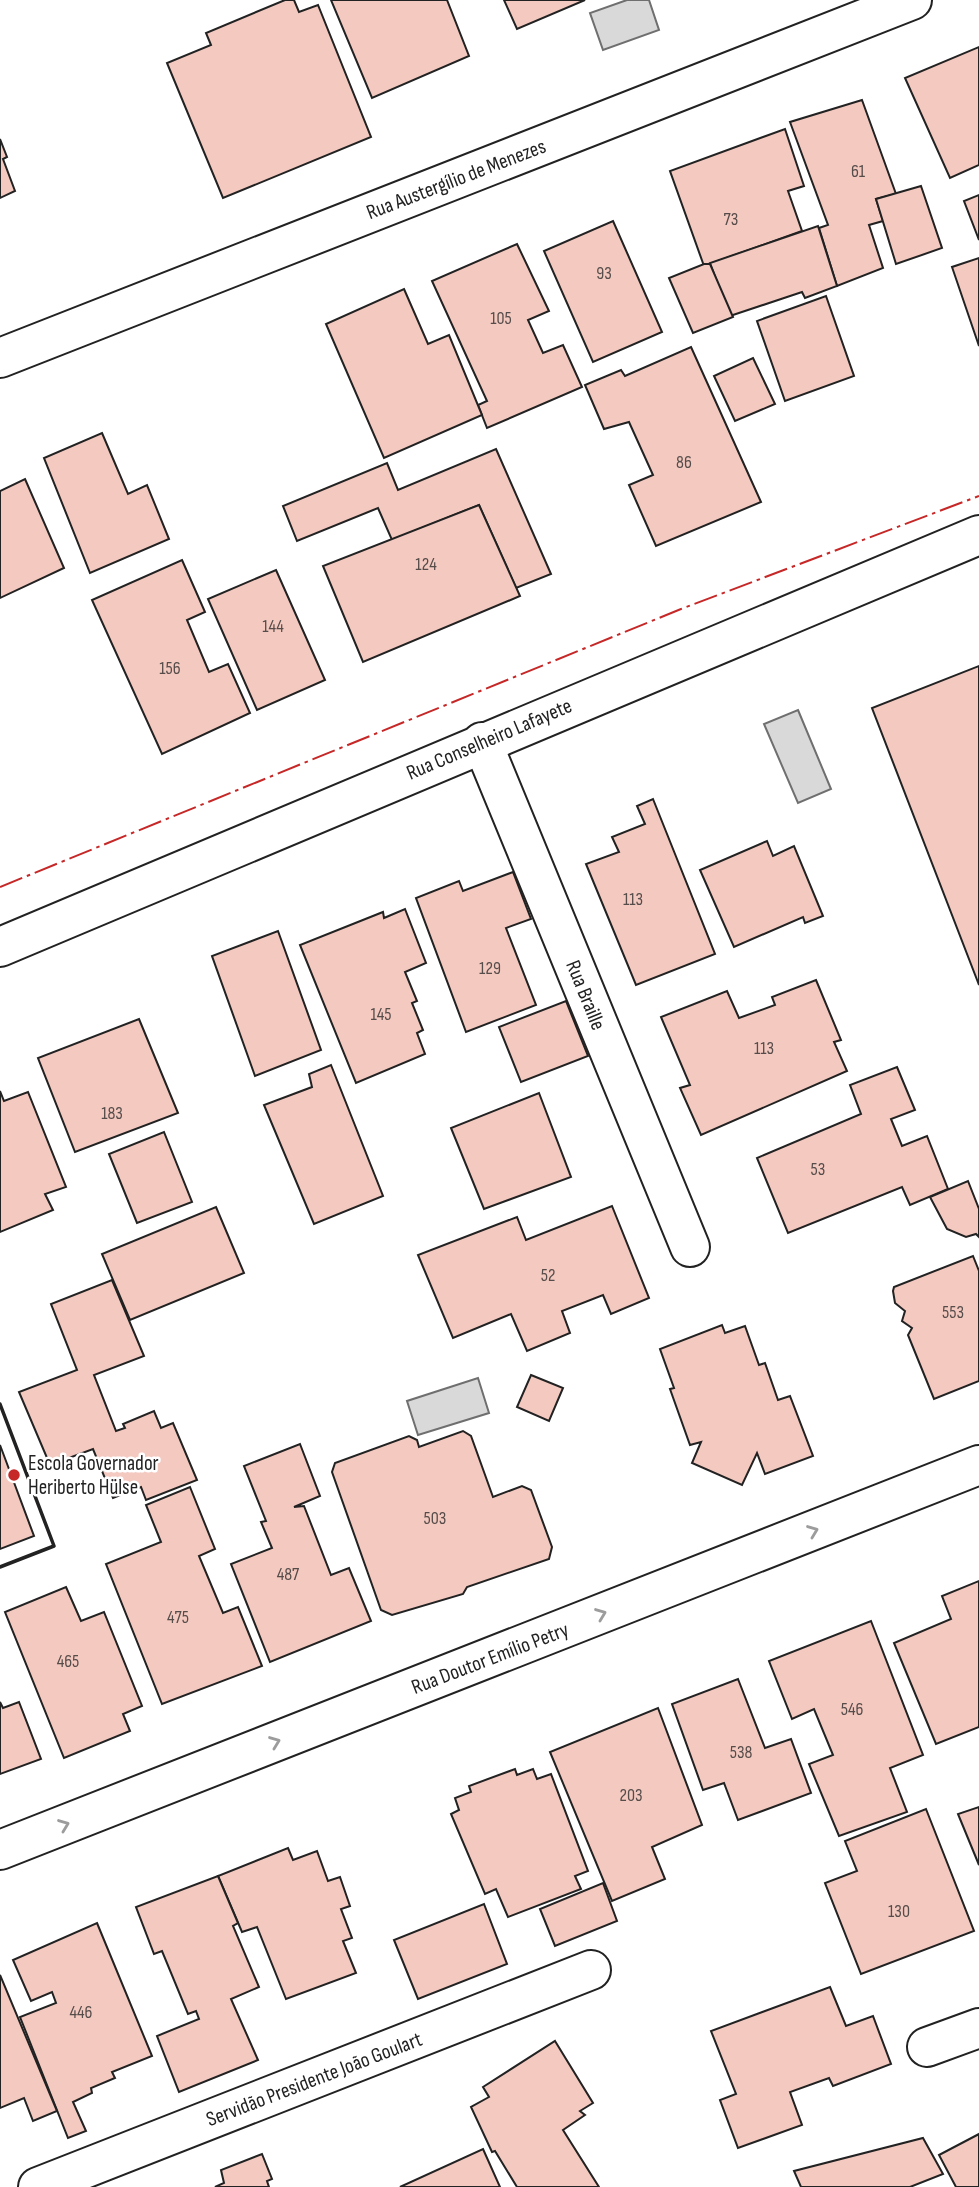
<svg xmlns="http://www.w3.org/2000/svg" width="979" height="2187" font-family="'Sofia Sans Condensed',sans-serif">
	<style>
		.water { fill: #d9d9d9; stroke: #6f6f6f; stroke-width: 2 }
		.building { fill: #f3c9c0; stroke: #222; stroke-width: 2 }
		.lines { fill: none; stroke-linecap: round; stroke-linejoin: round }
		.street-casing { stroke: #222; stroke-width: 42 }
		.secondary-casing { stroke: #222; stroke-width: 42 }
		.street { stroke: #fff; stroke-width: 38 }
		.secondary { stroke: #fff; stroke-width: 38 }
		.wall { stroke: #222; stroke-width: 3.5 }
		.power { stroke: #c62828; stroke-width: 2; stroke-dasharray: 24 5 3.5 5; stroke-linecap: butt }
		.oneway { stroke: #9c9c9c }
		.poi-dot { fill: #c62828; stroke: #fff; stroke-width: 2.5 }
		.labels { text-anchor: middle; stroke-width: 5; stroke-linejoin: round; paint-order: stroke }
		.number-label { font-size: 18px; fill: #564c4a }
		.street-label { font-size: 21px; fill: #222; stroke: #fff }
		.poi-label { font-size: 21px; fill: #222; stroke: #fff; text-anchor: start }
	</style>
	<rect width="100%" height="100%" fill="#fff"/>
	<g class="water">
		<path d="M627,0H649L659,30L603,50L590,13Z"/>
		<path d="M798,710L831,789L798,803L764,724Z"/>
		<path d="M478,1378L489,1413L418,1435L407,1401Z"/>
	</g>
	<g class="building">
		<path d="M285,0H294L299,12L318,5L371,137L223,198L167,63L211,45L206,33Z"/>
		<path d="M331,0H447L469,56L372,98Z"/>
		<path d="M504,0H585L517,29Z"/>
		<path d="M979,47V165L950,178L905,78Z"/>
		<path d="M862,100L896,194L876,199L883,221L869,225L883,268L837,286L819,228L828,225L790,122Z"/>
		<path d="M785,129L804,186L788,191L802,231L704,266L670,171Z"/>
		<path d="M0,139L7,157L3,159L15,191L0,198Z"/>
		<path d="M921,186L942,248L896,264L876,199Z"/>
		<path d="M979,195V240L964,201Z"/>
		<path d="M613,221L662,332L593,362L544,251Z"/>
		<path d="M818,226L837,286L805,298L802,292L730,316L710,263Z"/>
		<path d="M517,244L549,311L528,320L543,353L563,345L582,387L487,428L478,405L487,401L432,281Z"/>
		<path d="M979,258V346L952,267Z"/>
		<path d="M704,264H710L733,317L693,333L669,278Z"/>
		<path d="M404,289L428,344L449,335L482,415L384,458L326,324Z"/>
		<path d="M826,296L854,376L785,401L757,321Z"/>
		<path d="M691,347L761,502L656,546L629,485L653,475L629,422L604,429L585,385L621,370L625,376Z"/>
		<path d="M753,358L775,404L735,421L714,376Z"/>
		<path d="M102,433L128,494L147,485L169,539L90,573L44,458Z"/>
		<path d="M496,449L551,574L516,588L479,505L392,540L378,508L297,541L283,506L387,463L398,490Z"/>
		<path d="M25,479L64,568L0,598V491Z"/>
		<path d="M479,505L520,596L363,662L323,566Z"/>
		<path d="M182,560L205,612L187,620L209,672L228,664L250,713L162,754L92,600Z"/>
		<path d="M276,570L325,680L257,710L208,599Z"/>
		<path d="M979,666V985L872,708Z"/>
		<path d="M653,799L715,954L636,985L586,864L619,852L612,837L645,824L637,806Z"/>
		<path d="M767,841L773,856L794,846L823,916L805,923L803,917L734,947L700,870Z"/>
		<path d="M513,872L531,919L506,928L536,1005L466,1032L416,898L459,881L463,891Z"/>
		<path d="M405,909L426,963L405,972L417,1001L412,1003L423,1030L417,1033L425,1054L356,1083L300,945L383,912L384,918Z"/>
		<path d="M278,931L321,1050L255,1076L212,956Z"/>
		<path d="M816,980L841,1040L834,1042L847,1071L701,1135L680,1088L690,1085L661,1017L727,991L739,1018L775,1005L772,997Z"/>
		<path d="M566,1001L588,1056L521,1082L499,1027Z"/>
		<path d="M139,1019L178,1113L75,1152L38,1058Z"/>
		<path d="M331,1065L383,1196L314,1224L264,1105L312,1087L309,1074Z"/>
		<path d="M897,1067L915,1110L891,1119L902,1146L927,1136L948,1189L910,1205L902,1187L788,1233L757,1158L861,1114L850,1085Z"/>
		<path d="M0,1091L4,1101L28,1092L66,1187L45,1194L53,1210L0,1232Z"/>
		<path d="M539,1093L571,1177L484,1209L451,1128Z"/>
		<path d="M164,1132L192,1202L137,1223L109,1154Z"/>
		<path d="M968,1181L979,1209V1237L976,1234L966,1237L947,1229L930,1197Z"/>
		<path d="M612,1206L649,1298L611,1314L603,1295L562,1311L570,1333L527,1351L511,1314L453,1338L418,1255L517,1217L526,1240Z"/>
		<path d="M216,1207L244,1273L130,1320L102,1254Z"/>
		<path d="M973,1256L979,1271V1381L934,1399L908,1335L912,1328L902,1321L905,1311L895,1303L893,1291L894,1287Z"/>
		<path d="M112,1280L144,1356L94,1375L116,1431L125,1428L123,1424L154,1411L161,1428L173,1423L197,1480L146,1500L141,1487L113,1498L93,1449L50,1465L19,1392L77,1370L51,1304Z"/>
		<path d="M722,1325L725,1333L745,1326L759,1365L765,1363L778,1400L790,1396L813,1456L765,1474L757,1453L742,1485L692,1463L701,1442L690,1445L670,1389L674,1388L660,1349Z"/>
		<path d="M531,1375L563,1388L549,1421L517,1407Z"/>
		<path d="M463,1431L471,1436L493,1497L522,1486L531,1490L552,1547L549,1559L467,1587L463,1594L392,1615L381,1610L332,1472L335,1463L409,1436L417,1440L419,1447Z"/>
		<path d="M300,1444L320,1496L294,1507L304,1506L331,1575L349,1568L371,1621L270,1662L231,1564L272,1548L261,1522L266,1521L244,1466Z"/>
		<path d="M0,1445L34,1536L0,1549Z"/>
		<path d="M190,1487L215,1549L199,1556L223,1613L238,1607L262,1666L162,1704L106,1564L161,1542L146,1505Z"/>
		<path d="M979,1581V1727L936,1744L894,1643L951,1619L942,1596Z"/>
		<path d="M66,1587L81,1621L104,1612L142,1706L123,1714L130,1731L64,1758L5,1612Z"/>
		<path d="M871,1621L923,1755L890,1768L907,1812L839,1836L809,1764L833,1755L814,1709L792,1719L769,1661Z"/>
		<path d="M738,1679L765,1748L791,1739L811,1793L738,1820L724,1783L703,1790L672,1704Z"/>
		<path d="M0,1702L3,1708L19,1702L41,1759L0,1774Z"/>
		<path d="M658,1708L702,1825L652,1847L665,1879L612,1901L550,1752Z"/>
		<path d="M515,1769L517,1775L533,1769L537,1779L551,1774L588,1871L575,1876L581,1889L508,1917L496,1889L485,1894L451,1814L459,1810L455,1798L471,1792L469,1786Z"/>
		<path d="M979,1807V1865L958,1814Z"/>
		<path d="M926,1809L974,1931L861,1974L825,1883L857,1871L845,1841Z"/>
		<path d="M288,1848L293,1860L317,1851L328,1881L340,1877L350,1906L341,1909L352,1938L343,1941L356,1973L286,1999L257,1927L242,1932L218,1876Z"/>
		<path d="M218,1876L238,1923L233,1926L259,1987L231,1999L258,2060L179,2092L157,2036L199,2019L196,2011L188,2014L162,1951L154,1954L136,1907Z"/>
		<path d="M603,1883L617,1921L555,1946L540,1909Z"/>
		<path d="M484,1904L507,1964L418,1999L394,1940Z"/>
		<path d="M97,1923L152,2056L112,2072L115,2078L91,2088L92,2093L73,2102L86,2131L68,2138L20,2017L56,2003L52,1992L31,2001L13,1960Z"/>
		<path d="M0,1975L57,2111L33,2121L24,2098L0,2108Z"/>
		<path d="M830,1987L846,2026L873,2016L891,2064L833,2086L829,2078L790,2092L802,2125L738,2148L720,2100L736,2094L711,2031Z"/>
		<path d="M555,2041L593,2103L580,2111L585,2115L563,2130L599,2187H517L495,2151L492,2152L471,2107L489,2097L483,2087Z"/>
		<path d="M979,2134V2187H956L939,2155Z"/>
		<path d="M923,2138L943,2174L910,2187H801L794,2171Z"/>
		<path d="M483,2149L500,2187H400Z"/>
		<path d="M262,2154L272,2179L267,2181L269,2187H215L224,2183L221,2170Z"/>
	</g>
	<g class="lines">
		<defs>
			<g id="street">
				<path d="M0,358L912,0"/>
				<path d="M482,742L690,1247"/>
				<path d="M0,1850L979,1465"/>
				<path d="M927,2047L979,2028"/>
				<path d="M38,2187L591,1970"/>
			</g>
			<path id="secondary" d="M0,947L979,535"/>
		</defs>
		<use href="#street" class="street-casing"/>
		<use href="#secondary" class="secondary-casing"/>
		<use href="#street" class="street"/>
		<use href="#secondary" class="secondary"/>
		<path class="wall" d="M0,1404L54,1546L0,1567"/>
		<path class="power" d="M0,887L681,609L979,496"/>
	</g>
	<defs><path id="oneway-chevron" d="M-2-3.5L2.5 0L-2 3.5" fill="none" stroke-width="1.6" stroke-linecap="round" stroke-linejoin="round" transform="scale(1.75)"/></defs>
	<g class="oneway">
		<use href="#oneway-chevron" transform="translate(813 1531) rotate(-21)"/>
		<use href="#oneway-chevron" transform="translate(601 1614) rotate(-21)"/>
		<use href="#oneway-chevron" transform="translate(275 1742) rotate(-21)"/>
		<use href="#oneway-chevron" transform="translate(64 1825) rotate(-21)"/>
	</g>
	<circle class="poi-dot" cx="14" cy="1475" r="7"/>
	<g class="labels">
		<g class="number-label">
			<text x="858" y="177">61</text>
			<text x="731" y="225">73</text>
			<text x="604" y="279">93</text>
			<text x="501" y="324">105</text>
			<text x="684" y="468">86</text>
			<text x="426" y="570">124</text>
			<text x="273" y="632">144</text>
			<text x="170" y="674">156</text>
			<text x="633" y="905">113</text>
			<text x="490" y="974">129</text>
			<text x="381" y="1020">145</text>
			<text x="764" y="1054">113</text>
			<text x="112" y="1119">183</text>
			<text x="818" y="1175">53</text>
			<text x="548" y="1281">52</text>
			<text x="953" y="1318">553</text>
			<text x="435" y="1524">503</text>
			<text x="288" y="1580">487</text>
			<text x="178" y="1623">475</text>
			<text x="68" y="1667">465</text>
			<text x="852" y="1715">546</text>
			<text x="741" y="1758">538</text>
			<text x="631" y="1801">203</text>
			<text x="899" y="1917">130</text>
			<text x="81" y="2018">446</text>
		</g>
		<g class="street-label">
			<text transform="translate(456 179) rotate(-21)" y="7">Rua Austergílio de Menezes</text>
			<text transform="translate(489 739) rotate(-23)" y="7">Rua Conselheiro Lafayete</text>
			<text transform="translate(586 995) rotate(68)" y="7">Rua Braille</text>
			<text transform="translate(490 1658) rotate(-21)" y="7">Rua Doutor Emílio Petry</text>
			<text transform="translate(314 2079) rotate(-21)" y="7">Servidão Presidente João Goulart</text>
		</g>
		<g class="poi-label">
			<text x="28" y="1470">Escola Governador<tspan x="28" dy="24">Heriberto Hülse</tspan></text>
		</g>
	</g>
</svg>
